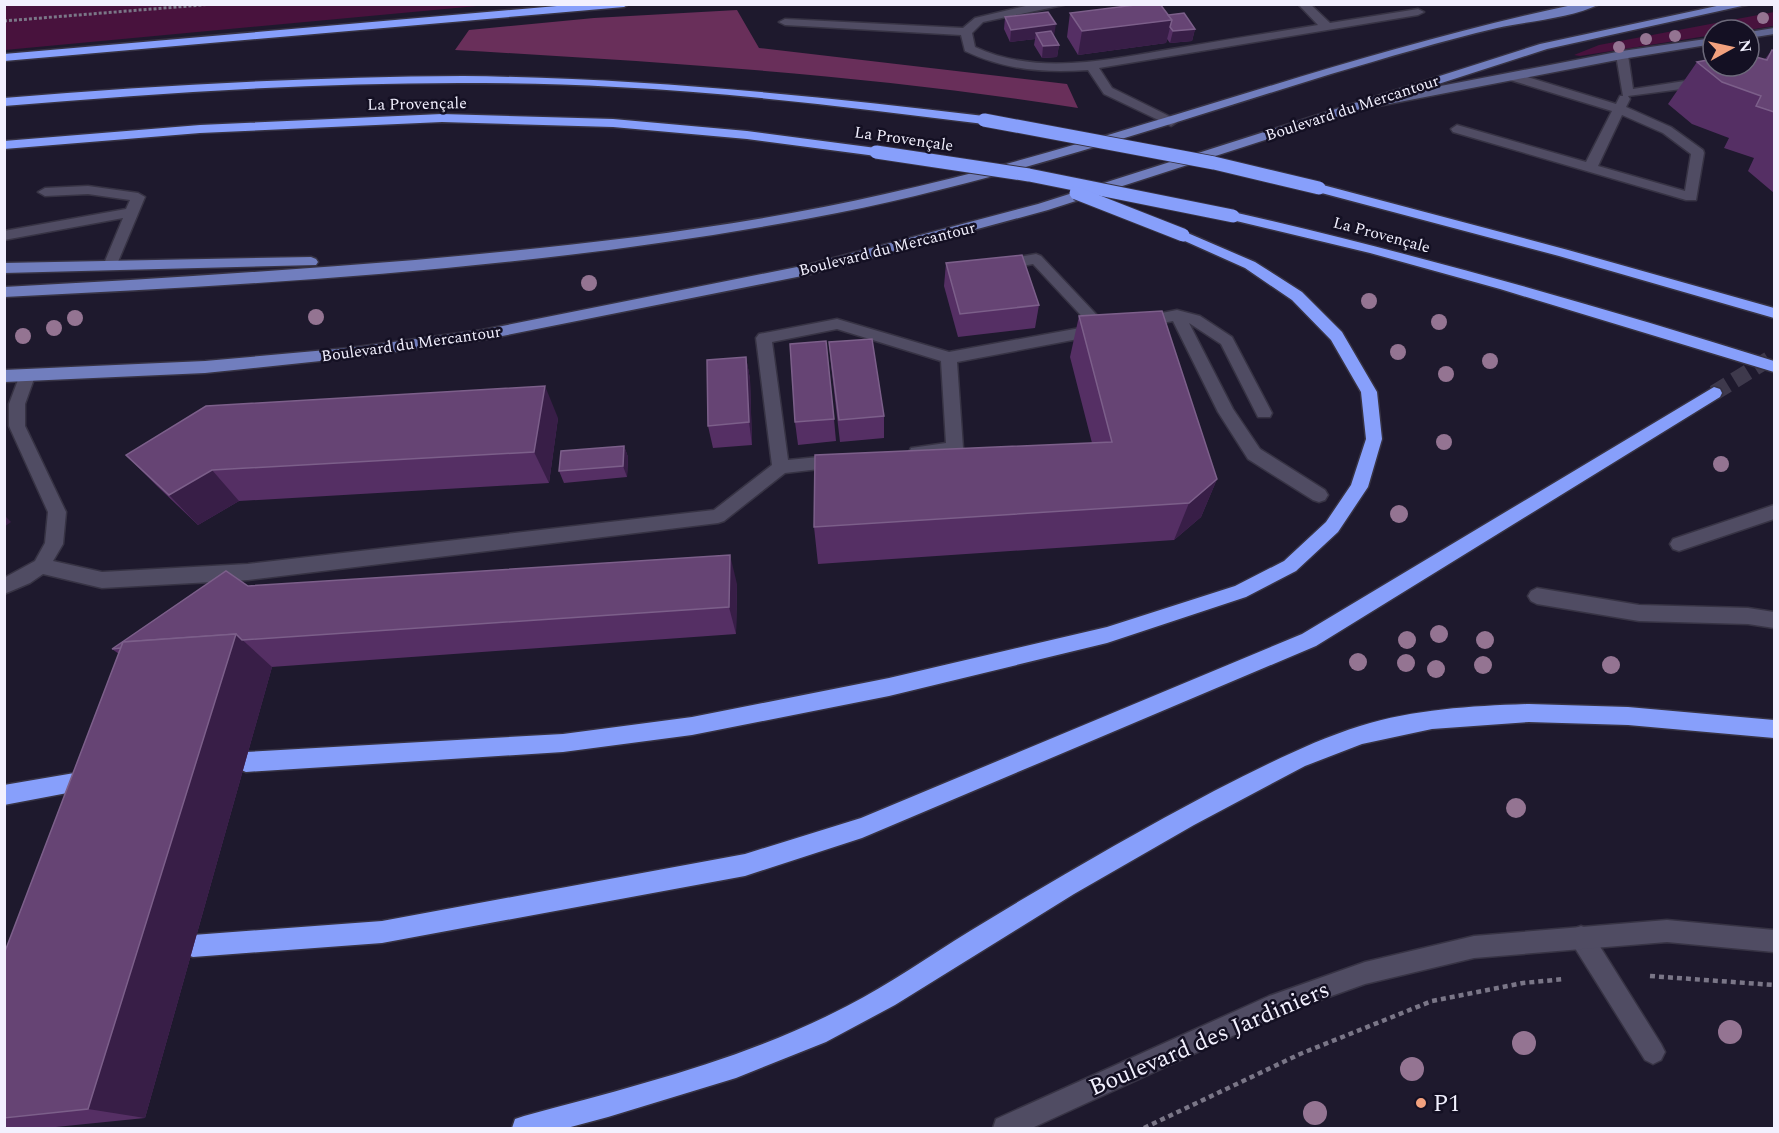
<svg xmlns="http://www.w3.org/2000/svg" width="1779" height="1133" font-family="Spectral,serif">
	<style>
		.green { fill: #48123d }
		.forest { fill: #692f5a }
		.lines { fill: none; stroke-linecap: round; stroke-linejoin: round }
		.highway-tunnel { stroke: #3e394c; stroke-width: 16; stroke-dasharray: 16 8; stroke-linecap: butt }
		.lane-casing { stroke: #373344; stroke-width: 3 }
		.street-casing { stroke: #373344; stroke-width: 3 }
		.secondary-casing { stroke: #373344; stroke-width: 3 }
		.primary-casing { stroke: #373344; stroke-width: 3 }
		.highway-casing { stroke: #373344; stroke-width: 3 }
		.path-far1 { stroke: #7a7687; stroke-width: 3; stroke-dasharray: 3 2; stroke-linecap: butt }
		.path { stroke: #7a7687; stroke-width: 4.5; stroke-dasharray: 5 4; stroke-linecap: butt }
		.lane { fill: #504c63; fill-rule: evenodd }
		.street { fill: #504c63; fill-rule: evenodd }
		.secondary { fill: #606591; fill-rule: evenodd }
		.primary { fill: #717ebe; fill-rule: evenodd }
		.highway { fill: #879ffb; fill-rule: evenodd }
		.highway-bridge-casing { stroke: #373344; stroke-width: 15; stroke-linecap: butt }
		.highway-bridge { stroke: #879ffb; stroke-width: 13 }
		.tree { fill: #947492 }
		.wall { fill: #552f64 }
		.shaded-wall { fill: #381e47 }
		.building { fill: #664474; stroke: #7c5f8a; stroke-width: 1.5 }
		.poi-dot { fill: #f2a17e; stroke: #141023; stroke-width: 2 }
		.labels { text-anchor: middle; stroke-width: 5; stroke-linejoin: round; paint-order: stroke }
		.far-street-label { font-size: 16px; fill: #f2f0fe; stroke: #141023 }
		.near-street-label { font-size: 24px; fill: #f2f0fe; stroke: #141023 }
		.near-poi-label { font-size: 24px; fill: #f2f0fe; stroke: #141023; text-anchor: start }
	</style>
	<rect width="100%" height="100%" fill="#1e192d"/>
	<g class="green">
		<path d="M5,4H488V5L5,50Z"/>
		<path d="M1774,12V26L1748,30H1713V35L1580,56L1574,55L1599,45Z"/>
	</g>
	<path class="forest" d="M737,10L759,48L1067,84L1078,108C872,75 663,62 455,50L469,30L594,18Z"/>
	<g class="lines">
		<path class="highway-tunnel" d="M1714,393L1774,356"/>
		<defs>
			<g id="lane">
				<path d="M1034,4H1068L983,22L972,33L975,47C1040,77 1109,59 1178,48C1225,40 1271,33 1318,25L1298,4H1310L1330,23L1418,9L1424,12L1418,15L1099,68L1112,88L1175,119L1177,122L1171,126L1104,94L1088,70C1044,73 1005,70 965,51L961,35L785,25L779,22L785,19L963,28L975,18Z"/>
				<path d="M1622,51L1628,55L1633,89L1704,78L1710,82L1704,86L1628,96L1630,99L1626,107L1671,127L1703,150L1704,153L1696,200H1686L1453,132L1451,129L1457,125L1586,162L1612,111L1510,80L1508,77L1514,73L1616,104L1620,96H1623L1616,55ZM1622,115L1663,133L1691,154L1685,191L1598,166Z"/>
				<path d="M88,186L138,193L145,197L115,269H105L103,266L123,218L4,240V231L126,209L130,200L88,194L45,196L38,192L45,188Z"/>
				<path d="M1036,254L1041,256L1110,329L1107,333L1099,335L957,362L963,448L961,452L917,458L911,456L909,452L911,448L946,443L941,361L837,329L772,342L788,460L839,455L845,456L847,461L845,466L785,473L724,521L718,523L248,580L102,588L43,574L30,583L4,594V578L35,561L45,543L48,512L9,426V404L21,372H33L35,376L25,404V426L66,512L63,544L53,561L102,572L248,564L714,510L772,465L756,338L759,334L837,319L949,352L1091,326L1033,264L1001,270L994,265L1001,260Z"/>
				<path d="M1177,310L1200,316L1232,337L1272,413L1270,417H1258L1221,344L1189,323L1233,409L1260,449L1325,490L1328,495L1325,500L1319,502L1313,500L1248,459L1218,412L1173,321L1141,327L1133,322L1141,317Z"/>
				<path d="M1774,505V519L1679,551L1673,549L1670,544L1673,539Z"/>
				<path d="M1537,588L1639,605L1748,608L1774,612V628L1748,624L1639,621L1537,604L1531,601L1528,596L1531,591Z"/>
				<path d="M1581,926L1589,929L1661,1044L1665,1052L1661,1060L1653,1064L1645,1060L1573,945L1570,937L1573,929Z"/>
			</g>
			<path id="street" d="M1667,920L1774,930V952L1667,942L1474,958L1365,984L1281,1014L1032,1128H993L996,1119L1269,996L1365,962L1474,936Z"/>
			<g id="secondary">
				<path d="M1774,28V34L1749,38V32Z"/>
				<path d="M1713,38V44L1622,59L1363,109L1357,105L1363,101L1622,51Z"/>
			</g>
			<g id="primary">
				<path d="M1577,4H1600C1572,18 1529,21 1497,28C1441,41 1386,58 1331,74C1159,127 988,185 811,218C546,268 274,284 4,297V287C141,280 278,271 415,260C572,246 731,229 885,194C1119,142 1342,53 1577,4Z"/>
				<path d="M1726,4H1751L1547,49L1048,210L807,275L482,340L349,358L205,373L4,382V370L205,361L349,348L482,330L807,265L1038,204L1540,44Z"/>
				<path d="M311,257L316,259L318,262L316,265L4,273V263Z"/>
			</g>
			<g id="highway">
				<path d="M580,4H629L624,7L4,61V54Z"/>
				<path d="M463,76C638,78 810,95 984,116L990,120L984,124C862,109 739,93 616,87C412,76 208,89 4,106V98C157,85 310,77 463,76Z"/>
				<path d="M442,114L613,119L747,131L876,148L882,152L876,156L747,139L613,127L442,122L200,133L4,149V141L200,125Z"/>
				<path d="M1319,184L1568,250L1774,308V318L1559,256L1314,191L1312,188L1314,185Z"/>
				<path d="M1233,212C1416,254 1596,305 1774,361V372L1500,289L1370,253L1228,219L1226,216Z"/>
				<path d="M1183,231L1255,262L1302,292L1342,332L1377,392L1382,439L1368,487L1338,532L1296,571L1246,597L1107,643L889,696L692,735L563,752L246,772L239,769L236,762L239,755L246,752L563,734L692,717L889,678L1107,627L1235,586L1284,561L1326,522L1351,485L1366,439L1361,392L1331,340L1292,300L1245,268L1178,238L1176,235Z"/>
				<path d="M1714,387L1720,389L1722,393L1720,397L1316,646L862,838L745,876L382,943L193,957L185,954L182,946L185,938L193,935L382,921L745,854L861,818L1302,634Z"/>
				<path d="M1529,704L1628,707L1774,720V738L1628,725L1529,722L1432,729L1362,744L1305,766L1194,825L1074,894L895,1005L826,1042L736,1078L608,1117L567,1128H512L515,1119L524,1116C634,1086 746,1059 847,1006C890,984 929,956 970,931C1050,882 1131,835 1214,791C1262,767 1309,742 1360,726C1415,709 1473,706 1529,704Z"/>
				<path d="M92,770L99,773L102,780L99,787L4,805V785Z"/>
			</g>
		</defs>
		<use href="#lane" class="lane-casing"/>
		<use href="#street" class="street-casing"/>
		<use href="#secondary" class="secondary-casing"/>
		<use href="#primary" class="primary-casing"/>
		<use href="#highway" class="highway-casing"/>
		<path class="path-far1" d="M4,21L214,4"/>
		<g class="path">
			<path d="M1650,976L1774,985"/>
			<path d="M1144,1128L1300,1054L1432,1001L1523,983L1564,979"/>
		</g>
		<use href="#lane" class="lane"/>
		<use href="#street" class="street"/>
		<use href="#secondary" class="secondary"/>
		<use href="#primary" class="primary"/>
		<use href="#highway" class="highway"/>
		<defs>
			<g id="highway-bridge">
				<path d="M984,120L1214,163L1319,188"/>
				<path d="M876,152L1029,175L1233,216"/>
				<path d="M1076,193L1183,235"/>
			</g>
		</defs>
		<use href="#highway-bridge" class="highway-bridge-casing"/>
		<use href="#highway-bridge" class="highway-bridge"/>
	</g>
	<g class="tree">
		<circle cx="1763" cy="18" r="6"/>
		<circle cx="1675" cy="36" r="6"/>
		<circle cx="1646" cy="39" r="6"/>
		<circle cx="1619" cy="47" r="6"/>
		<circle cx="589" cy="283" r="8"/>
		<circle cx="1369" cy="301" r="8"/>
		<circle cx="316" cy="317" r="8"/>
		<circle cx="75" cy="318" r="8"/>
		<circle cx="1439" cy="322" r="8"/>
		<circle cx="54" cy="328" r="8"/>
		<circle cx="23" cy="336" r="8"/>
		<circle cx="1398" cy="352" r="8"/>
		<circle cx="1490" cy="361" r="8"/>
		<circle cx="1446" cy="374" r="8"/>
		<circle cx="1444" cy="442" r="8"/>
		<circle cx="1721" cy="464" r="8"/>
		<circle cx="1399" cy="514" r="9"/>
		<circle cx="1439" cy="634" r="9"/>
		<circle cx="1407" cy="640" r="9"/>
		<circle cx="1485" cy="640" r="9"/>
		<circle cx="1358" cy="662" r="9"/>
		<circle cx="1406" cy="663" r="9"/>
		<circle cx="1483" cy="665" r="9"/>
		<circle cx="1611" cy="665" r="9"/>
		<circle cx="1436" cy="669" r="9"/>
		<circle cx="1516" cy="808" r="10"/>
		<circle cx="1730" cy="1032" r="12"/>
		<circle cx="1524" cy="1043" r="12"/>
		<circle cx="1412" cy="1069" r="12"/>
		<circle cx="1315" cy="1113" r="12"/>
	</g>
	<g class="wall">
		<path d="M1070,13L1168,15L1195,29L1192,41L1170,43L1167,39L1166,43L1078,55L1067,37Z"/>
		<path d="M1005,17L1054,36L1059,45L1057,57L1042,58L1034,45L1035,39L1010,42L1004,29Z"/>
		<path d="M1772,50L1774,51V193L1748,171L1754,158L1724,148L1729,138L1692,124L1668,104L1697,62L1765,59Z"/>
		<path d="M946,263L1039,305L1035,328L958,337L944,286Z"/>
		<path d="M1079,316L1217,479L1201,517L1174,540L818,564L814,527L1092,443L1070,357Z"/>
		<path d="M829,342L884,416V438L840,442L831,365Z"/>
		<path d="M746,357L750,379L752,445L713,448L708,426Z"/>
		<path d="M558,418L549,483L239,501L198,525L157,486L126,455Z"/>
		<path d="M834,419L836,441L798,445L795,422Z"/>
		<path d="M624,446L628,457L627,477L564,483L559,471Z"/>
		<path d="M737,584L736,634L271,667H272L145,1118L46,1128H4V954L119,654L112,649L248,586Z"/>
	</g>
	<g class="shaded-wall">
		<path d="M1172,20L1166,43L1078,55L1082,31Z"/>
		<path d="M1056,24L1054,36L1036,33L1035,39L1010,42L1011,30Z"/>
		<path d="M1195,29L1192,41L1170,43L1173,31Z"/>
		<path d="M1059,45L1057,57L1042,58L1043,46Z"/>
		<path d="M746,357L750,379L752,445L749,422Z"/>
		<path d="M545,386L558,418L549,483L534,452Z"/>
		<path d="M624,446L628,457L627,477L623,466Z"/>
		<path d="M212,470L239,501L198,525L169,495Z"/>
		<path d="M1217,479L1201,517L1174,540L1189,503Z"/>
		<path d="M4,515L11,522L4,527Z"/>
		<path d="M730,555L737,584L736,634L729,607Z"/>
		<path d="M236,634L272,667L145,1118L88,1109Z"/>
	</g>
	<g class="building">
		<path d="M1143,4H1160L1172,20L1082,31L1070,13Z"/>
		<path d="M1048,12L1056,24L1011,30L1005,17Z"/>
		<path d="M1184,13L1195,29L1173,31L1170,27L1172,20L1168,15Z"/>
		<path d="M1051,31L1059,45L1043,46L1036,33Z"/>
		<path d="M1772,50L1774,51V112L1756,106L1761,96L1722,82L1697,62L1713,59V66H1749V55L1767,60Z"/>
		<path d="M1022,255L1039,305L960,314L946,263Z"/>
		<path d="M1162,311L1217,479L1189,503L814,527L815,455L1112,442L1079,316Z"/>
		<path d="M872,339L884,416L839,420L829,342Z"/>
		<path d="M826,341L834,419L795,422L790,344Z"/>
		<path d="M746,357L749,422L708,426L707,360Z"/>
		<path d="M545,386L534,452L212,470L169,495L126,455L206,406Z"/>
		<path d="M624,446L623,466L559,471L561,451Z"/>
		<path d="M730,555L729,607L242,640L236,634L123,642L121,648L112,649L226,571L248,586Z"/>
		<path d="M236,634L88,1109L4,1118V954L123,642Z"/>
	</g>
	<circle class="poi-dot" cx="1421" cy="1103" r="6"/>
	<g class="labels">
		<g class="far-street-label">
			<text transform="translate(417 103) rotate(-1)" y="6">La Provençale</text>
			<text transform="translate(1352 107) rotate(-18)" y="6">Boulevard du Mercantour</text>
			<text transform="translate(904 138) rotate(8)" y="6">La Provençale</text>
			<text transform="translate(1382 234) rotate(15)" y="6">La Provençale</text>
			<text transform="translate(887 248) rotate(-14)" y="6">Boulevard du Mercantour</text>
			<text transform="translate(411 343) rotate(-8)" y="6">Boulevard du Mercantour</text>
		</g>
		<g class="near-street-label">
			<text transform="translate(1209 1038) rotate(-23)" y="8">Boulevard des Jardiniers</text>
		</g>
		<g class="near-poi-label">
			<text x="1433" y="1111">P1</text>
		</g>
	</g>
	<rect width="1779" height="1133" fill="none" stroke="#f2f0fe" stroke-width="12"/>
	<g transform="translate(1731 48) rotate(82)"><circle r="28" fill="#141023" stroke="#6d6a7b" stroke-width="1.5"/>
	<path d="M0-4.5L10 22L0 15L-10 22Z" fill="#f2a17e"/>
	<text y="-9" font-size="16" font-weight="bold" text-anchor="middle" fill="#f2f0fe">N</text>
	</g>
</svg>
